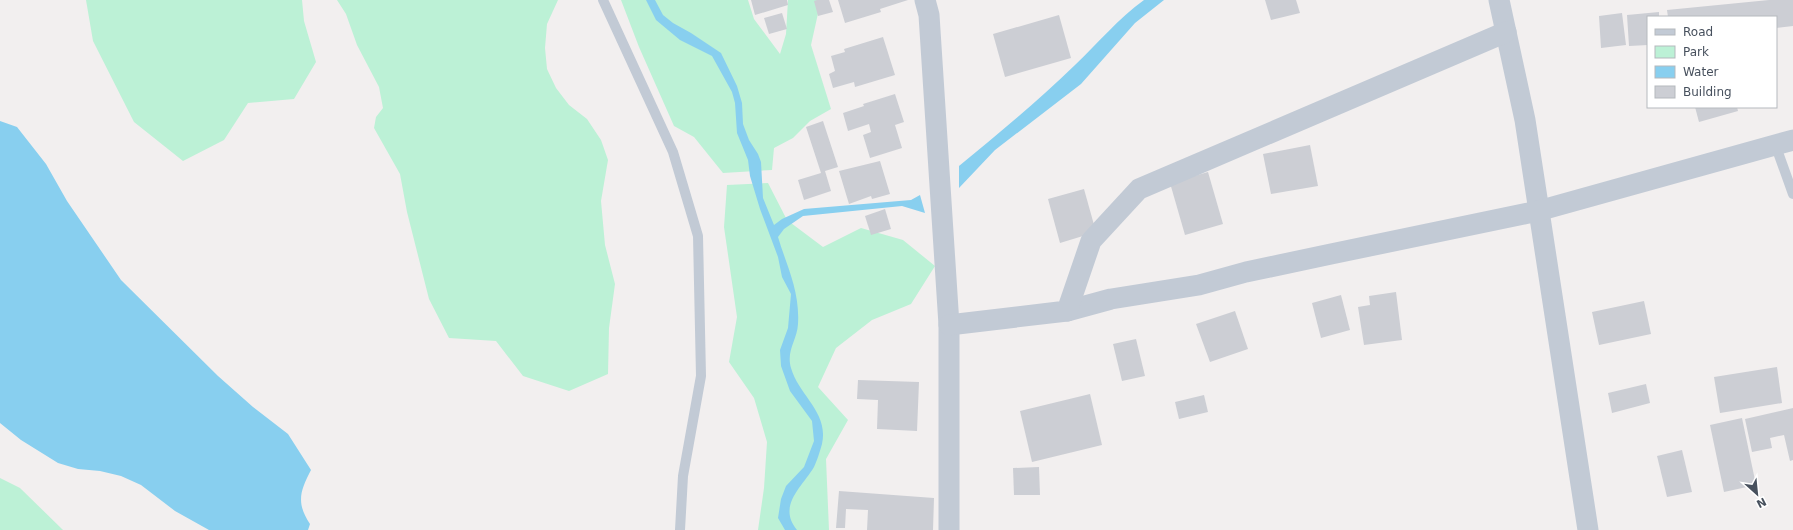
<svg xmlns="http://www.w3.org/2000/svg" width="1793" height="530" font-family="'DejaVu Sans',sans-serif">
	<style>
		.green { fill: #bcf1d6 }
		.water { fill: #88cfef }
		.building { fill: #ccced4 }
		.lines { fill: none; stroke-linecap: round; stroke-linejoin: round }
		.lane { stroke: #c2cad5; stroke-width: 10 }
		.street { stroke: #c2cad5; stroke-width: 21 }
	</style>
	<rect width="100%" height="100%" fill="#f2efef"/>
	<g class="green">
		<path d="M86,0H302L304,21L316,62L294,99L248,103L224,140L183,161L134,122L93,41Z"/>
		<path d="M337,0H558L547,24L545,48L547,69L556,88L569,105L587,119L601,140L608,160L601,201L605,245L615,284L609,328L608,374L569,391L523,376L496,341L449,338L429,299L407,212L400,174L374,128L376,117L383,108L379,87L357,45L346,14Z"/>
		<path d="M621,0H748L754,19L780,54L786,34L788,0H821L811,45L831,109L810,121L793,138L774,148L772,170L723,173L694,137L674,126L639,47Z"/>
		<path d="M768,183L787,220L823,247L861,228L903,240L935,266L911,304L872,320L836,348L818,387L848,420L826,459L829,530H758L764,488L767,442L754,398L729,362L737,317L724,227L727,185Z"/>
		<path d="M0,478L20,488L63,530H0Z"/>
	</g>
	<g class="water">
		<path d="M646,0H655L663,15L673,23L691,33L721,53L737,86L742,103L743,124L749,140L758,154L761,162L763,198L774,225L782,219L804,209L911,200L920,195L925,213L902,206L803,216L784,229L778,237C787,267 800,291 798,324C797,341 786,350 791,368C799,396 829,412 822,444C820,451 817,461 814,467C802,487 777,506 797,530H785L778,518L781,499L786,486L804,467L814,441L812,421L790,391L781,366L780,350L788,328L791,294L782,277L778,257L760,209L750,176L748,160L737,133L735,103L732,92L712,56L680,40L656,20Z"/>
		<path d="M1144,0H1164L1135,23L1081,84L995,150L959,188V166C999,133 1038,101 1075,65C1098,43 1118,19 1144,0Z"/>
		<path d="M0,121L17,127L46,164L67,201L121,280L218,376L253,407L288,434L311,470C300,491 296,503 310,524L308,530H209L175,511L141,485L121,476L100,471L78,469L58,463L21,440L0,423Z"/>
	</g>
	<g class="building">
		<path d="M751,0H787L788,5L755,15Z"/>
		<path d="M817,0H829L833,12L818,16L814,1Z"/>
		<path d="M838,0H908L880,9L881,12L845,23Z"/>
		<path d="M1265,0H1296L1300,13L1271,20Z"/>
		<path d="M1769,0H1793V26L1776,28V17H1668L1667,10Z"/>
		<path d="M1659,12V17H1648V45L1629,46L1627,15Z"/>
		<path d="M782,13L787,29L769,34L764,18Z"/>
		<path d="M1622,13L1626,45L1601,48L1599,16Z"/>
		<path d="M1059,15L1071,58L1005,77L993,34Z"/>
		<path d="M883,37L895,75L855,87L854,82L833,88L829,74L835,71L831,56L845,52L844,49Z"/>
		<path d="M895,94L904,122L895,125L902,148L870,158L863,135L871,132L869,124L848,131L843,113L864,106L863,104Z"/>
		<path d="M1695,107H1737L1738,111L1699,122Z"/>
		<path d="M823,121L838,167L825,171L831,191L804,200L798,180L821,173L806,127Z"/>
		<path d="M1310,145L1318,186L1271,194L1263,154Z"/>
		<path d="M880,161L890,194L872,199L871,196L849,204L839,171Z"/>
		<path d="M1208,172L1223,224L1185,235L1170,183Z"/>
		<path d="M1084,189L1096,232L1060,243L1048,199Z"/>
		<path d="M885,209L891,229L871,235L865,216Z"/>
		<path d="M1396,292L1402,340L1364,345L1358,307L1370,305L1369,296Z"/>
		<path d="M1341,295L1350,330L1321,338L1312,303Z"/>
		<path d="M1644,301L1651,334L1599,345L1592,312Z"/>
		<path d="M1235,311L1248,349L1210,362L1196,324Z"/>
		<path d="M1136,339L1145,376L1122,381L1113,344Z"/>
		<path d="M1777,367L1782,403L1720,413L1714,377Z"/>
		<path d="M858,380L919,382L917,431L877,429L878,400L857,399Z"/>
		<path d="M1646,384L1650,403L1612,413L1608,393Z"/>
		<path d="M1090,394L1102,445L1032,462L1020,411Z"/>
		<path d="M1204,395L1208,412L1179,419L1175,402Z"/>
		<path d="M1793,408V460L1790,461L1784,435L1770,438L1772,448L1752,452L1745,419Z"/>
		<path d="M1742,418L1756,485L1724,492L1710,425Z"/>
		<path d="M1682,450L1692,492L1667,497L1657,456Z"/>
		<path d="M1039,467L1040,495H1014L1013,468Z"/>
		<path d="M839,491L934,498L933,530H867L868,510L846,509L845,528H836Z"/>
	</g>
	<g class="lines">
		<g class="lane">
			<path d="M603,0L673,152L698,236L701,376L683,476L680,530"/>
			<path d="M1775,144L1793,194"/>
		</g>
		<g class="street">
			<path d="M925,0L929,15L949,325V530"/>
			<path d="M1499,0L1525,120L1588,530"/>
			<path d="M1067,311L1111,299L1199,285L1246,272L1331,254L1538,211L1793,140"/>
			<path d="M949,325L1067,311L1091,241L1139,189L1506,32"/>
		</g>
	</g>
	<rect x="1647" y="16" width="130" height="92" fill="#ffffff" stroke="#b5b9be"/>
	<rect x="1655" y="29" width="20" height="6" fill="#c2cad5" stroke="#b5b9be"/>
	<text x="1683" y="36" font-size="12" fill="#47505d">Road</text>
	<rect x="1655" y="46" width="20" height="12" fill="#bcf1d6" stroke="#b5b9be"/>
	<text x="1683" y="56" font-size="12" fill="#47505d">Park</text>
	<rect x="1655" y="66" width="20" height="12" fill="#88cfef" stroke="#b5b9be"/>
	<text x="1683" y="76" font-size="12" fill="#47505d">Water</text>
	<rect x="1655" y="86" width="20" height="12" fill="#ccced4" stroke="#b5b9be"/>
	<text x="1683" y="96" font-size="12" fill="#47505d">Building</text>
	<g transform="translate(1757 494) rotate(153)" stroke="#ffffff" stroke-width="3" paint-order="stroke">
	<path d="M0-3L7 15L0 10L-7 15Z" fill="#47505d"/>
	<text y="-6" font-size="11" font-weight="bold" text-anchor="middle" fill="#47505d">N</text>
	</g>
</svg>
